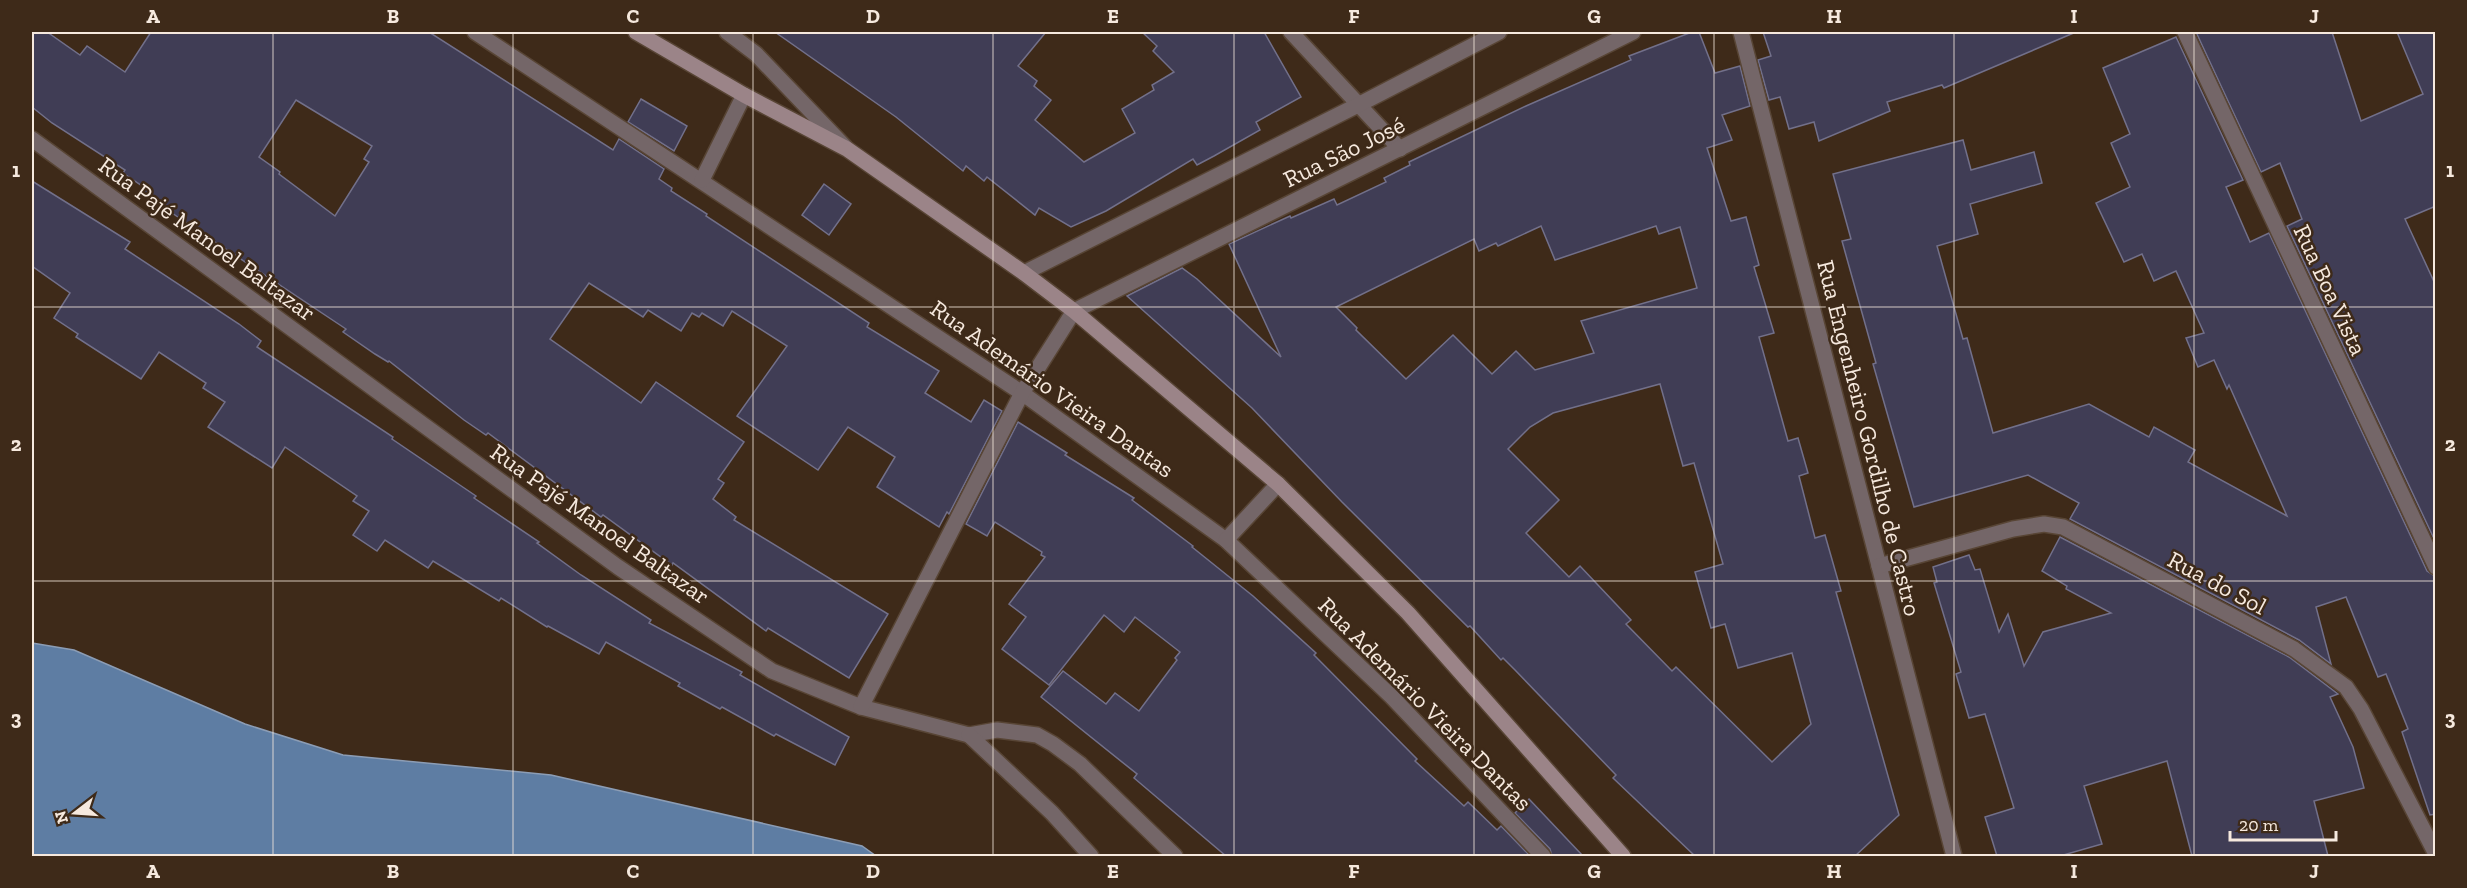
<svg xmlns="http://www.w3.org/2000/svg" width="2467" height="888" font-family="'Zilla Slab',serif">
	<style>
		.water { fill: #5e7da3; stroke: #8c9db5; stroke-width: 1.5 }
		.building { fill: #403d55; stroke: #72708a; stroke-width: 1.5; fill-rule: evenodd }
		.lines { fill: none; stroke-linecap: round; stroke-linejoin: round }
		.street-casing { stroke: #584535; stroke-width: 18 }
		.secondary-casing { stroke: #584535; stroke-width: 18 }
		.street { stroke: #746668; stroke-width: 15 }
		.secondary { stroke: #9b8488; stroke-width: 15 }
		.grid { fill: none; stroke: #f6e9de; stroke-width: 1.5; stroke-opacity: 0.55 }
		.labels { text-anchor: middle; stroke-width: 5; stroke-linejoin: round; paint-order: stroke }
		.street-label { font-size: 24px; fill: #f6e9de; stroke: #3e2a19 }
		.neatline { fill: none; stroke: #f6e9de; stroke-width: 2 }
		.grid-label { font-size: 20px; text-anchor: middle; font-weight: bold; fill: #f6e9de }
	</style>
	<rect width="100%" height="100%" fill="#3e2a19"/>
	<path class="water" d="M32,643L74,650L245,724L343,755L551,775L862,846L876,856H32Z"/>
	<g class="building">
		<path d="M32,32H47L80,55L87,46L125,72L151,32H429L613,150L619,139L664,169L659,179L672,188L671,191L707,214L706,216L869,323L867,327L939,371L925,393L971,422L984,400L1002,411L949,514L947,512L939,527L877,487L895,457L848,427L818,470L737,416L787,346L732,311L723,326L702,313L699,317L692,313L681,331L648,310L643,317L589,283L550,339L641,403L656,382L744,442L718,479L724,483L713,499L736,517L734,520L888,614L849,678L768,628L766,631L673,563L672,565L603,515L601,517L488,433L486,435L464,420L389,361L388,362L375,354L343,332L346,329L185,222L142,192L145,188L123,173L125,170L52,123L32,107ZM296,100L372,146L364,159L369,162L335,216L279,174L280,172L259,157Z"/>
		<path d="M775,32H1046L1018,66L1037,81L1034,86L1051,100L1035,120L1084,162L1135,133L1122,109L1154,90L1152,85L1174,72L1153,51L1157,46L1142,32H1264L1301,97L1256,122L1260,130L1214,156L1197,165L1193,159L1106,211L1071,227L1039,208L1035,215L987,177L984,181L966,166L963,171L896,117Z"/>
		<path d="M1692,32H1699L1715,73L1740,66L1750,106L1722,115L1732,140L1707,148L1731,221L1746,217L1759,265L1754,267L1774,333L1759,337L1788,441L1798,438L1808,473L1799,476L1815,538L1825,535L1841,591L1836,592L1899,815L1855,856H1695L1613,778L1616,775L1515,670L1503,658L1501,660L1470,626L1468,627L1342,502L1252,408L1127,296L1182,268L1197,279L1281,357L1229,244L1290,216L1291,218L1334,199L1337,205L1386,182L1384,178L1410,165L1409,162L1526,106L1631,60L1629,56ZM1541,226L1555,260L1656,226L1659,234L1680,227L1697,288L1581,321L1594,353L1535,370L1516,351L1492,374L1453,335L1406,379L1356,330L1357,328L1336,307L1474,239L1479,251L1496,243L1498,246ZM1660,384L1683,466L1694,463L1723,564L1695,572L1711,628L1725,624L1738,668L1792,653L1811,724L1772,762L1676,667L1672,671L1626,624L1631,620L1580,566L1569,577L1526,533L1559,500L1508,449L1530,427L1553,413Z"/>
		<path d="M1763,32H2076L1944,88L1942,85L1887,102L1890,111L1819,141L1814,122L1789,129L1780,97L1769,100L1758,60L1771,56Z"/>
		<path d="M2196,32H2332L2361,121L2423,94L2397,32H2436V206L2405,219L2436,286V543L2287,226L2302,219L2280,163L2261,172Z"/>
		<path d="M2176,37L2243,180L2226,187L2250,242L2269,233L2427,571L2436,577V814L2430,815L2402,732L2408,729L2386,674L2378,677L2346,597L2316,607L2331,664L2299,640L2070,519L2079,503L2028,475L1914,507L1873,364L1876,363L1842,241L1851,239L1833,174L1963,140L1971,170L2034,152L2042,183L1970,204L1978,234L1937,246L1963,339L1967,338L1993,433L2089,404L2149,437L2154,427L2195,450L2188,462L2287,516L2229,385L2227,389L2214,360L2198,367L2186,338L2204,333L2176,271L2154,281L2142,254L2124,262L2096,203L2130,187L2111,143L2130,134L2103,68Z"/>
		<path d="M641,99L687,126L674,151L628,122Z"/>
		<path d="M32,181L130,242L125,249L239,324L261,341L257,347L393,437L392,439L476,496L474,498L539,542L537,543L581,575L651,620L649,623L742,672L740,675L849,737L835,765L776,734L774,736L722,707L720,709L678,686L680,683L606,642L599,654L548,626L547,627L501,598L499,601L433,561L428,568L385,540L377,551L353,535L369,511L353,501L357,496L285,447L272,468L208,427L225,402L203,388L206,383L159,352L141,379L76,337L78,334L54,318L70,293L32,266Z"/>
		<path d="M824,184L851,204L829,235L802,215Z"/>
		<path d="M1018,422L1067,453L1065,455L1134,498L1132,500L1193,546L1192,547L1253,596L1316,653L1314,655L1417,759L1415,761L1464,806L1468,802L1497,830L1501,826L1530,856H1226L1134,778L1137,774L1041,697L1063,671L1106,704L1115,693L1139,711L1177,660L1175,658L1180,652L1135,617L1124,632L1104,615L1049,685L1002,649L1026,617L1009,604L1045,557L1041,555L1042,552L995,522L987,536L966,524Z"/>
		<path d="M2060,537L2289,657L2338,694L2330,697L2353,747L2364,788L2314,801L2328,856H2192L2167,761L2084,786L2102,844L2060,856H1997L1985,817L2014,808L1985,714L1969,718L1956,674L1961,672L1934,583L1937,582L1933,567L1969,555L1975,570L1980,569L1999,632L2008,614L2024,666L2043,632L2111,613L2066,589L2067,586L2042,571Z"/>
		<path d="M1529,799L1583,856H1552L1550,849L1515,813Z"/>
	</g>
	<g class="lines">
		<defs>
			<g id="street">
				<path d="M475,32L1022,393L1226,540L1392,697L1543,856"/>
				<path d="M727,32L756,54L845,147"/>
				<path d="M1291,32L1400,149"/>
				<path d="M1741,32L1954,856"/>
				<path d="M2185,32L2436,567"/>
				<path d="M32,139L618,567L772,671L861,707L969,735L997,730L1037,735L1053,744L1080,764L1175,856"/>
				<path d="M702,180L744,95"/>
				<path d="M1024,273L1358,105L1499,32"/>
				<path d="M1226,540L1278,484"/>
				<path d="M1879,566L2013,529L2044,524L2063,527L2294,649L2346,687L2361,709L2436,854"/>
				<path d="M861,707L1022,393L1074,311L1633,32"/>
				<path d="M969,735L1052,813L1091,856"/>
			</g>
			<path id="secondary" d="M636,32L744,95L847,149L1024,273L1074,311L1278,484L1408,613L1623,856"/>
		</defs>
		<use href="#street" class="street-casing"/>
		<use href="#secondary" class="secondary-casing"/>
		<use href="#street" class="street"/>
		<use href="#secondary" class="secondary"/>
	</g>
	<path class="grid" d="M273,32V856M513,32V856M753,32V856M993,32V856M1234,32V856M1474,32V856M1714,32V856M1954,32V856M2194,32V856M32,307H2436M32,581H2436"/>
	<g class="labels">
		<g class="street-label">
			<text transform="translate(1344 152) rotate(-26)" y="8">Rua São José</text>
			<text transform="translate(207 239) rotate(36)" y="8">Rua Pajé Manoel Baltazar</text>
			<text transform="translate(2330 290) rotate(65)" y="8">Rua Boa Vista</text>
			<text transform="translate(1052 389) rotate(35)" y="8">Rua Ademário Vieira Dantas</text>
			<text transform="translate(1869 438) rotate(76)" y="8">Rua Engenheiro Gordilho de Castro</text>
			<text transform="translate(600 524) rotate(35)" y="8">Rua Pajé Manoel Baltazar</text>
			<text transform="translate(2217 583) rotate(28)" y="8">Rua do Sol</text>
			<text transform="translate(1425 704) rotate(45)" y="8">Rua Ademário Vieira Dantas</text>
		</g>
	</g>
	<rect width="2467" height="888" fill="none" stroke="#3e2a19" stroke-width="66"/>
	<g transform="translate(75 813) rotate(253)" stroke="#3e2a19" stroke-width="4.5" paint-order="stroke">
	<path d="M0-4.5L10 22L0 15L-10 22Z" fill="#f6e9de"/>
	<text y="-9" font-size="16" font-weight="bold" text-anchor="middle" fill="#f6e9de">N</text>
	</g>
	<path d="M2230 831v9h106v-9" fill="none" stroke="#f6e9de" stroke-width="3"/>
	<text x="2239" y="831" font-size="18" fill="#f6e9de" stroke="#3e2a19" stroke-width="4.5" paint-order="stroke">20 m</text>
	<rect x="33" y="33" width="2401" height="822" class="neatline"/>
	<g class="grid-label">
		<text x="153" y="23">A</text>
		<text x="393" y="23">B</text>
		<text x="633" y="23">C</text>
		<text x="873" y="23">D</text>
		<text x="1113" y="23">E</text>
		<text x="1354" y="23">F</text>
		<text x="1594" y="23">G</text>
		<text x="1834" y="23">H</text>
		<text x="2074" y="23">I</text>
		<text x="2314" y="23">J</text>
		<text x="16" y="177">1</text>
		<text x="2450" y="177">1</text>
		<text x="16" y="451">2</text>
		<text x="2450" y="451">2</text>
		<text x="16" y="725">3</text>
		<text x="2450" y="725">3</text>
		<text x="153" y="878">A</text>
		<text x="393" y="878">B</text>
		<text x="633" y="878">C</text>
		<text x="873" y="878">D</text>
		<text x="1113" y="878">E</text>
		<text x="1354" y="878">F</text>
		<text x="1594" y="878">G</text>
		<text x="1834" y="878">H</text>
		<text x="2074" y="878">I</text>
		<text x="2314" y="878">J</text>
	</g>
</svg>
